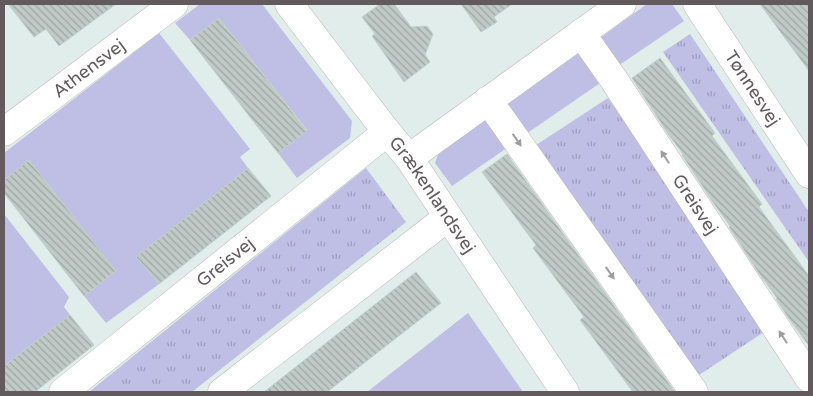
<svg xmlns="http://www.w3.org/2000/svg" width="813" height="396" font-family="'Varela Round',sans-serif">
	<style>
		.park { fill: url(#park-tufts) }
		.garden { fill: #bfbee4 }
		.building { fill: url(#building-back-hatch); stroke: #c0d1cc }
		.lines { fill: none; stroke-linecap: round; stroke-linejoin: round }
		.minor-casing { stroke: #beb7b9; stroke-width: 29 }
		.minor { stroke: #fff; stroke-width: 28 }
		.oneway { fill: #a19c9e }
		.labels { text-anchor: middle; stroke-width: 5; stroke-linejoin: round; paint-order: stroke }
		.street-label { font-size: 18px; fill: #625a5d; stroke: #fff }
	</style>
	<defs>
		<pattern id="park-tufts" width="24" height="20" patternUnits="userSpaceOnUse" patternTransform="scale(1.25)"><rect width="24" height="20" fill="#bfbee4"/><path d="M3 7l-1-3M5 7V3M7 7l1-3M15 17l-1-3M17 17v-4M19 17l1-3" fill="none" stroke="#9f9dbc"/></pattern>
		<pattern id="building-back-hatch" width="6" height="6" patternUnits="userSpaceOnUse" patternTransform="scale(1.25)"><rect width="6" height="6" fill="#c0cac7"/><path d="M-1 5l2 2M0 0l6 6M5-1l2 2" fill="none" stroke="#9fa7a5"/></pattern>
	</defs>
	<rect width="100%" height="100%" fill="#e1edea"/>
	<g class="park">
		<path d="M690,34L809,212V262L663,52Z"/>
		<path d="M608,98L767,330L693,379L536,145Z"/>
		<path d="M366,168L406,222L192,392H89Z"/>
	</g>
	<g class="garden">
		<path d="M200,4H262L352,121L350,138L297,178L278,153L307,130L219,18L190,40L175,23Z"/>
		<path d="M647,4H672L684,21L615,68L596,41Z"/>
		<path d="M159,33L250,149L240,157L248,168L137,257L159,284L106,323L84,296L116,271L29,160L4,180V153Z"/>
		<path d="M582,51L603,81L523,136L502,105Z"/>
		<path d="M489,116L511,145L452,186L435,163L439,152Z"/>
		<path d="M4,214L69,297L64,307L70,315L4,366Z"/>
		<path d="M468,313L523,392H367Z"/>
	</g>
	<g class="building">
		<path d="M8,4H116L59,46L46,29L34,37Z"/>
		<path d="M380,4H394L411,27L427,26L433,34L425,55L430,62L404,82L372,36L375,34L362,17Z"/>
		<path d="M461,4H512L494,17L497,22L481,32Z"/>
		<path d="M760,4H809V71Z"/>
		<path d="M219,18L307,131L278,153L190,40Z"/>
		<path d="M660,58L715,133L712,136L762,204L759,207L809,276V346L787,316L776,299L777,298L760,275L729,227L730,226L714,204L682,155L683,154L668,134L632,78Z"/>
		<path d="M507,154L675,392H633L580,320L584,317L533,248L536,245L482,172Z"/>
		<path d="M29,160L116,271L84,296L4,193V180Z"/>
		<path d="M248,168L271,196L159,284L136,257Z"/>
		<path d="M416,272L441,303L327,392H264Z"/>
		<path d="M70,315L94,345L35,392H4V366Z"/>
	</g>
	<g class="lines">
		<defs>
			<g id="minor">
				<path id="s1" d="M289,4L387,132L409,158L565,392"/>
				<path id="s2" d="M697,4L809,174"/>
				<path id="s3" d="M581,33L614,80L809,378"/>
				<path d="M488,100L694,392"/>
				<path id="s4" d="M4,132L174,4"/>
				<path d="M409,158L622,4"/>
				<path id="s5" d="M63,392L387,132"/>
				<path d="M222,392L448,217"/>
			</g>
		</defs>
		<use href="#minor" class="minor-casing"/>
		<use href="#minor" class="minor"/>
	</g>
	<defs><path id="oneway-solid" d="M-6-.8H1V-3.2L6.5 0L1 3.2V.8H-6Z" transform="scale(1.25)"/></defs>
	<g class="oneway">
		<use href="#oneway-solid" transform="translate(517 140) rotate(55)"/>
		<use href="#oneway-solid" transform="translate(665 157) rotate(-123)"/>
		<use href="#oneway-solid" transform="translate(610 273) rotate(55)"/>
		<use href="#oneway-solid" transform="translate(783 337) rotate(-123)"/>
	</g>
	<g class="labels">
		<g class="street-label">
			<text dy="6" stroke="none"><textPath href="#s4" startOffset="106">Athensvej</textPath></text>
			<text dy="6" stroke="none"><textPath href="#s2" startOffset="101">Tønnesvej</textPath></text>
			<text dy="6" stroke="none"><textPath href="#s1" startOffset="239">Grækenlandsvej</textPath></text>
			<text dy="6" stroke="none"><textPath href="#s3" startOffset="206">Greisvej</textPath></text>
			<text dy="6" stroke="none"><textPath href="#s5" startOffset="208">Greisvej</textPath></text>
		</g>
	</g>
	<rect width="813" height="396" fill="none" stroke="#625a5d" stroke-width="10"/>
</svg>
